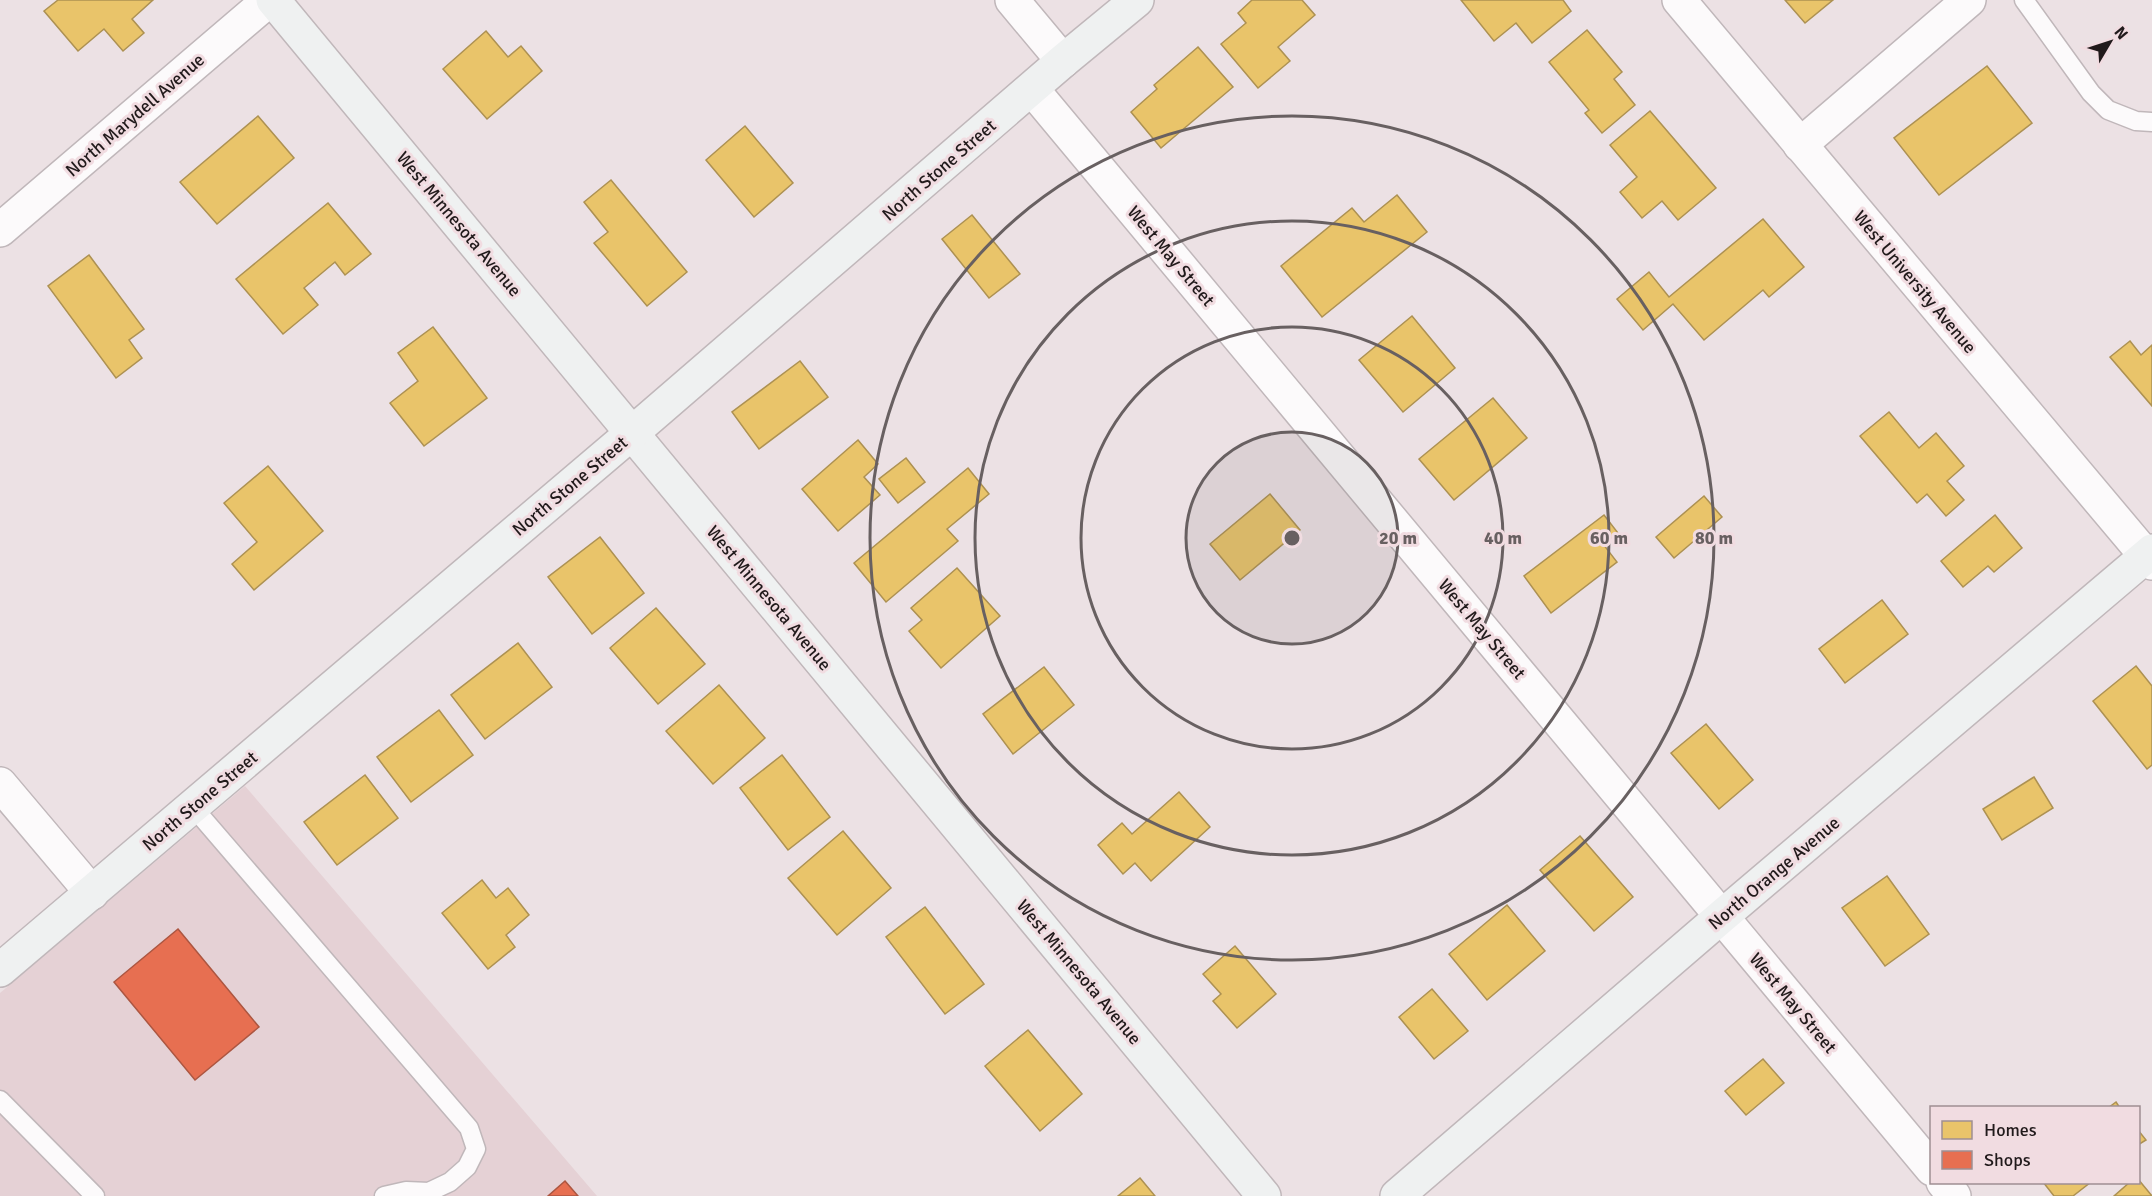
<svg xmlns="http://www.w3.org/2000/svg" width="2152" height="1196" font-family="Signika,sans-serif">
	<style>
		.built { fill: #e5d1d5 }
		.homes { fill: #e9c46a; stroke: #ad9152; stroke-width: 1.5 }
		.shops { fill: #e76f51; stroke: #ac5641; stroke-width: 1.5 }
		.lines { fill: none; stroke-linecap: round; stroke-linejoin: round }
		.lane-casing { stroke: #c0b7ba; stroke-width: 21 }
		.street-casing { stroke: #c0b7ba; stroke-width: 36 }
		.secondary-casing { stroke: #c0b7ba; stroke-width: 36 }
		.lane { stroke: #fcfafb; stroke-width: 18 }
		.street { stroke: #fcfafb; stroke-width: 33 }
		.secondary { stroke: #eff1f1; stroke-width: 33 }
		.ring { fill: none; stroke: #686061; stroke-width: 3 }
		.labels { text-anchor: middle; stroke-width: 6; stroke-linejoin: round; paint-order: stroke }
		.street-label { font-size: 18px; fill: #211a1b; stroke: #f1dce1 }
		.centre { fill: #686061; stroke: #f1dce1; stroke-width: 3 }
		.ring-label { font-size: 18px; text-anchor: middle; font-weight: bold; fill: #686061; stroke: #f1dce1; stroke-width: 6; stroke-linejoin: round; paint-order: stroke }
	</style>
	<rect width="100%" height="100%" fill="#ece1e4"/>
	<path class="built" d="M245,786L579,1175L597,1196H0V993Z"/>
	<g class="homes">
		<path d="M58,0H153L132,19L144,33L123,51L104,29L78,51L44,11Z"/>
		<path d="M1252,0H1302L1315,15L1278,47L1290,61L1258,88L1221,44L1246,23L1238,13Z"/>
		<path d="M1461,0H1563L1571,11L1532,43L1516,23L1494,41Z"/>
		<path d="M1785,0H1833L1805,23Z"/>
		<path d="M1587,30L1622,72L1614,79L1635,105L1602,133L1585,113L1589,110L1549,62Z"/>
		<path d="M486,31L508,57L521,46L542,71L487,119L443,69Z"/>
		<path d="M1198,47L1233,87L1161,148L1131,112L1157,89L1154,85Z"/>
		<path d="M1987,66L2032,123L1939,195L1894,138Z"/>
		<path d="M1650,111L1716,188L1678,220L1662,201L1642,218L1620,192L1637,177L1610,145Z"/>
		<path d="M258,116L294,158L217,224L180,182Z"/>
		<path d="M745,126L793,183L754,217L706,160Z"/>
		<path d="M611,180L687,272L647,306L594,243L608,232L584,202Z"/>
		<path d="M1397,195L1427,232L1322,317L1281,266L1352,208L1364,222Z"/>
		<path d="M328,203L371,254L345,275L335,262L304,288L318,305L283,334L236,279Z"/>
		<path d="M972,215L1020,274L989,298L942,239Z"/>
		<path d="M1763,219L1804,267L1769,297L1763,290L1704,340L1673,304L1643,330L1617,299L1649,272L1669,297Z"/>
		<path d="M89,255L144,329L129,340L142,358L116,378L48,286Z"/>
		<path d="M1412,316L1455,368L1403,412L1359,360Z"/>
		<path d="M433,327L487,398L424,446L390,403L418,381L398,353Z"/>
		<path d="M2130,341L2141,355L2152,345V406L2110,357Z"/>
		<path d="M800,361L828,397L759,449L732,412Z"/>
		<path d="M1493,398L1527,438L1454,500L1419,459Z"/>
		<path d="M1889,412L1919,448L1936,433L1964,466L1947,481L1964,500L1946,516L1927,494L1917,503L1860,436Z"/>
		<path d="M858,440L878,464L864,477L880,495L838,531L802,489Z"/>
		<path d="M906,458L925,482L898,503L879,479Z"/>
		<path d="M268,466L323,531L254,590L232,564L257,542L224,503Z"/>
		<path d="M968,468L989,494L947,529L958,541L886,602L854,563Z"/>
		<path d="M1270,494L1300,530L1240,580L1210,544Z"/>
		<path d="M1704,496L1722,517L1674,558L1656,537Z"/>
		<path d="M1604,515L1618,533L1603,544L1617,562L1551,613L1524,576Z"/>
		<path d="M1995,515L2022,548L1994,572L1988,566L1963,587L1941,561Z"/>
		<path d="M600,537L644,593L592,634L548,577Z"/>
		<path d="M957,568L1000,616L941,668L909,631L922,620L911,608Z"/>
		<path d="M1882,600L1908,634L1845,683L1819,649Z"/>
		<path d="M656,608L705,664L658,704L610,648Z"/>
		<path d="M518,643L552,687L485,739L451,695Z"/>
		<path d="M2136,666L2152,686V765L2147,769L2093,701Z"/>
		<path d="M1044,667L1074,705L1013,754L983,714Z"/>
		<path d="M719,685L765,738L713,784L666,731Z"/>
		<path d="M439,710L473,755L411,802L377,757Z"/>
		<path d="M1706,724L1753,780L1719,809L1671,753Z"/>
		<path d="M782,755L830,817L788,850L740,788Z"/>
		<path d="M365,775L398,818L337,865L304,822Z"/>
		<path d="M2034,777L2053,808L2002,840L1983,809Z"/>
		<path d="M1179,792L1210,827L1151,881L1135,863L1123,874L1098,845L1122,823L1132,834Z"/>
		<path d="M843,831L891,888L837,935L788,878Z"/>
		<path d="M1580,836L1633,897L1594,931L1540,870Z"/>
		<path d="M1887,876L1929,934L1885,966L1842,908Z"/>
		<path d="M482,880L496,898L508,888L529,915L506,935L515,947L488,969L442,913Z"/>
		<path d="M1507,905L1545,951L1487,1000L1449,954Z"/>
		<path d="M925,907L984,984L945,1014L886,937Z"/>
		<path d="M1235,946L1276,994L1237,1028L1213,1001L1221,994L1203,974Z"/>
		<path d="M1432,989L1468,1031L1434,1059L1399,1017Z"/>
		<path d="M1028,1030L1082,1094L1040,1131L985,1066Z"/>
		<path d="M1763,1059L1784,1083L1746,1115L1725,1091Z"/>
		<path d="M2116,1102L2120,1108H2108Z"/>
		<path d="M2138,1130L2146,1140L2138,1145Z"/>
		<path d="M1140,1178L1155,1196H1118Z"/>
		<path d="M2138,1179L2152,1196H2114L2130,1182H2138Z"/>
		<path d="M2043,1182H2091L2073,1196H2054Z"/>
	</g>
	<g class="shops">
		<path d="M178,929L259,1027L195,1080L114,982Z"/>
		<path d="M565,1181L578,1196H548Z"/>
	</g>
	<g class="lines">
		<defs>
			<g id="lane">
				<path d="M2024,0L2091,93L2108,110L2136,121L2152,122"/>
				<path d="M193,807L469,1128L476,1149L467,1167L450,1182L429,1192L406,1191L384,1196"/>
				<path d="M0,1100L95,1196"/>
			</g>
			<g id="street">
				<path d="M1012,0L1063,61"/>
				<path d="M1679,0L2152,563"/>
				<path d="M1032,89L1932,1169"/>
				<path d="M1800,145L1969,0"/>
				<path d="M0,230L269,0"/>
				<path d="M0,784L92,893"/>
				<path d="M1943,1182L1954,1196"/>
			</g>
			<g id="secondary">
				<path d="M273,0L1264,1196"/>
				<path d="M0,970L632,433L1063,61L1137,0"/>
				<path d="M1397,1196L1721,917L2152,551"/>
			</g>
		</defs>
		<use href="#lane" class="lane-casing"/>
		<use href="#street" class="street-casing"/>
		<use href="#secondary" class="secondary-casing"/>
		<use href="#lane" class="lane"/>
		<use href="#street" class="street"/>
		<use href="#secondary" class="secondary"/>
	</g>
	<circle cx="1292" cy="538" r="106" fill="#686061" fill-opacity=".12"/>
	<g class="ring">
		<circle cx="1292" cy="538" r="106"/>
		<circle cx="1292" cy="538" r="211"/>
		<circle cx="1292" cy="538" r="317"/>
		<circle cx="1292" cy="538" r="422"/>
	</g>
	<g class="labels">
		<g class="street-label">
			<text transform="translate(135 115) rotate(-41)" y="6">North Marydell Avenue</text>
			<text transform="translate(939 170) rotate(-41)" y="6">North Stone Street</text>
			<text transform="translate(459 224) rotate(50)" y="6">West Minnesota Avenue</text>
			<text transform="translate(1171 256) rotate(50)" y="6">West May Street</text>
			<text transform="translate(1915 282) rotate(50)" y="6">West University Avenue</text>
			<text transform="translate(570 486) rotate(-40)" y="6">North Stone Street</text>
			<text transform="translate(769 598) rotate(50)" y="6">West Minnesota Avenue</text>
			<text transform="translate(1482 629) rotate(50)" y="6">West May Street</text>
			<text transform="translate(200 801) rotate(-40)" y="6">North Stone Street</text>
			<text transform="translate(1774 873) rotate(-40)" y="6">North Orange Avenue</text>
			<text transform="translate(1079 972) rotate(50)" y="6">West Minnesota Avenue</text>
			<text transform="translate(1793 1003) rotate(50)" y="6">West May Street</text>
		</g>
	</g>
	<circle cx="1292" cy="538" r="9" class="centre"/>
	<g class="ring-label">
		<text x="1398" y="544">20 m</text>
		<text x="1503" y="544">40 m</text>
		<text x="1609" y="544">60 m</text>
		<text x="1714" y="544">80 m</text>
	</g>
	<rect x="1930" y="1106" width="210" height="78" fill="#f1dce1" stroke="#9e8e92" stroke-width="1.5"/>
	<rect x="1942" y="1121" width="30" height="18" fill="#e9c46a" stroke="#9e8e92" stroke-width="1.5"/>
	<text x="1984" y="1136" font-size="18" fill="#211a1b">Homes</text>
	<rect x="1942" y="1151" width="30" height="18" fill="#e76f51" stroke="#9e8e92" stroke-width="1.5"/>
	<text x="1984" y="1166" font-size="18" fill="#211a1b">Shops</text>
	<g transform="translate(2110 42) rotate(51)" stroke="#f1dce1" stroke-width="4.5" paint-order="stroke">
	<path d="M0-4.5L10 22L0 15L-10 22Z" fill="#211a1b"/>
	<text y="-9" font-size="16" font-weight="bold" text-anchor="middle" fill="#211a1b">N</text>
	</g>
</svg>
